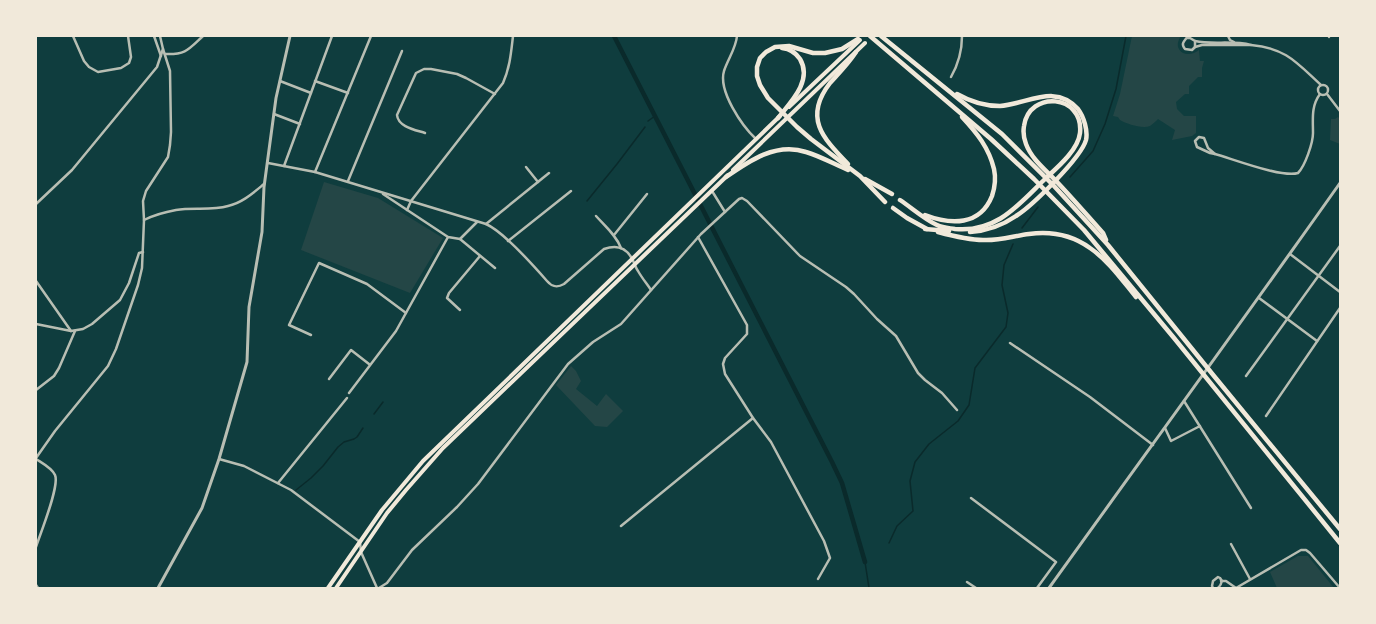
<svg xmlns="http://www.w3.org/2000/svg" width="1376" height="624" font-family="'Asap Condensed',sans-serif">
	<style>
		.green { fill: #244646 }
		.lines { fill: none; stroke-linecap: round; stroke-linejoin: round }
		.stream { stroke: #0a2a2b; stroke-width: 1.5 }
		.canal { stroke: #0a2a2b; stroke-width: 4.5 }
		.minor { stroke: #b8beb3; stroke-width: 2.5 }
		.tertiary { stroke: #b8beb3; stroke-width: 3 }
		.primary { stroke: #f1e9da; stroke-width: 4 }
		.motorway { stroke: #f1e9da; stroke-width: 4.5 }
	</style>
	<rect width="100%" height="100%" fill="#0f3d3e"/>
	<g class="green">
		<path d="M1132,36H1181C1171,50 1187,60 1199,50L1200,61H1204L1202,68V77H1198L1189,86V94H1185L1176,102L1177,109L1184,116H1196V133L1192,136L1172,140L1175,130L1158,119C1156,121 1153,124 1150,126C1142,129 1127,124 1120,120L1118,117L1113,116L1120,94Z"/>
		<path d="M1338,117L1340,119V144L1330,140L1331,119H1335Z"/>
		<path d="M324,182L378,198L443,238L410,293L301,250Z"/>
		<path d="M571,366L576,371L581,381L576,389L597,406L606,394L623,411L607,427L595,426L556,385Z"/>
		<path d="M1298,556H1308L1334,588H1277L1270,572Z"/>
	</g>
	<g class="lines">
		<g class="stream">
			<path d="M648,121L655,116"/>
			<path d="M1070,177L1093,151L1105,124L1116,89L1126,36"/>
			<path d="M587,201L617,164L645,127"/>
			<path d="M1022,228L1038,207"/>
			<path d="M374,414L383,402"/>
			<path d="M296,490L311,478L323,466L338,447L344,442L354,439L357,437L363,428"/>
			<path d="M889,543L897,526L913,511L910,481L915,462L929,444L958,421L969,405L975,368L1006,327L1008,313L1002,285L1004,265L1013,244"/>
			<path d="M865,562L869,588"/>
		</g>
		<path class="canal" d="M614,36L832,462L842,483L865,562"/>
		<g class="minor">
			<path d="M73,36L84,61L89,67L98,72L121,68L129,63L131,57L128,36"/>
			<path d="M154,36L161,56"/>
			<path d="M737,36C736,48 728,59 724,71C718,91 742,126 756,139"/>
			<path d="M1228,36L1230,40L1234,42"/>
			<path d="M1329,37V36"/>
			<path d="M1187,38H1190L1195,41V47L1192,50L1185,49C1180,43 1185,41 1188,36"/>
			<path d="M1195,41C1213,45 1232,40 1251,45H1202L1195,47"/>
			<path d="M1251,45C1286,48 1297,63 1321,85"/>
			<path d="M165,54C186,55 189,49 203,36"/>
			<path d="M951,77C959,63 962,51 962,36"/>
			<path d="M280,81L311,93"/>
			<path d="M315,81L348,93"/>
			<circle cx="1323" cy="90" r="5"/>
			<path d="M1327,94L1340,111"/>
			<path d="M274,114L300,124"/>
			<path d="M425,133C416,130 398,127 397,115L416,73L424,69H431L457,74L466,78L495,94"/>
			<path d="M1199,137L1204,138L1208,148L1215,154L1210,153L1197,147L1195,141Z"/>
			<path d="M1215,154C1233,159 1282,178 1298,173C1305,166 1313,143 1313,133C1313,119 1311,106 1320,94"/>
			<path d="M268,163L315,172L486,224C504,232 533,265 547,281C552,287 557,288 564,284L604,249C615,245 625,247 631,257C634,261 635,267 638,271C642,278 647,284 651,290"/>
			<path d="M284,166L332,36"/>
			<path d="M526,167L538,182"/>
			<path d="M315,172L371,36"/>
			<path d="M348,181L402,51"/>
			<path d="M712,191L725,212"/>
			<path d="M383,194L448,237L460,239L477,222"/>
			<path d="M36,204L72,170L157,67L163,49L160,36"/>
			<path d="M407,210L411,201L503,83C510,67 511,53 513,36"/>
			<path d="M596,216C605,226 616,235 621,248"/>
			<path d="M144,220C154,215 165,212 176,210C193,207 211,211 228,206C242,203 253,193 264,184"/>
			<path d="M486,224L549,173"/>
			<path d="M614,235L647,194"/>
			<path d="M698,237L747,325V334L725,358L723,364L725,374L753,418L771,442L824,541L830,558L818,579"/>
			<path d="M460,239L495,268"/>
			<path d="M508,241L571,191"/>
			<path d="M1290,254L1340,292"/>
			<path d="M36,281L71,331"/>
			<path d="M1259,298L1317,341"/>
			<path d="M460,310L447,298L449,293L480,256"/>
			<path d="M36,324L71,331L83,329L92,324L120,300L129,283L139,253L143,252"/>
			<path d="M311,335L289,325L319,263L367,284L406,313"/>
			<path d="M1010,343L1090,397L1153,445"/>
			<path d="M1246,376L1340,246"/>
			<path d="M329,379L351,350L369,364"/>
			<path d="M36,390L54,376L59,368L75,331"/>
			<path d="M349,393L396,331L448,237"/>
			<path d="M1184,401L1251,508"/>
			<path d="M1266,416L1340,308"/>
			<path d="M1165,428L1171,441L1200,426"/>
			<path d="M36,458L55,431L108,366L116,349L138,285L142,268L144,220L143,201L146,191L168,157L170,145L171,132L170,71L163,49"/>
			<path d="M36,459C42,463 52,468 55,475C60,486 40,534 36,547"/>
			<path d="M219,459L244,466L291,490L360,542L361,552L377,588"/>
			<path d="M278,483L347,398"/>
			<path d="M971,498L1056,562L1037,588"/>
			<path d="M621,526L753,418"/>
			<path d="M1231,544L1250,579"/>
			<path d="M1221,581H1226L1236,588"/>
			<path d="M967,582L976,588"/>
			<path d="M36,585L38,588"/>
			<path d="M379,588L387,583L412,550L457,507L478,484L568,364L593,342L621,324L701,234L739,199L742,198L747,201L800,256L846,287L854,294L877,319L896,336L918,373L925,380L942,393L957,410"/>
			<path d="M1213,588L1212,586L1213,581L1218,577L1220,578C1223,581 1221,585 1218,588"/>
			<path d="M1236,588L1301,550H1306L1310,553L1340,588"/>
		</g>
		<g class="tertiary">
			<path d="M158,588L202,508L219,459L247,362L249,307L262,232L264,187L276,98L290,36"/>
			<path d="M1049,588C1146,453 1244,319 1340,183"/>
		</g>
		<g class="primary">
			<path d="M789,107L860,40"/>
			<path d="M733,170L865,43"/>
			<path d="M328,588L382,510L423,461L780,116"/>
			<path d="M336,588L387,513L406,490L443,448L728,175"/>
		</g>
		<g class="motorway">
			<path d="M870,36L991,139L1034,179L1084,230L1174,338L1340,543"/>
			<path d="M881,36L1002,134L1054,186L1108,245L1214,376L1340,529"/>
			<path d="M858,39L842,49L825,53H813L789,46L775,47L766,52L760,58L757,67V76L760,85L768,98L797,127L811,139L860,176L885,202"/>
			<path d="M957,94C971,102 984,106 1000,106C1028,104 1055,83 1078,109C1084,117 1088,131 1086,140C1081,158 1032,206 1016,216C1003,225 986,231 970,232"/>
			<path d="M778,118C790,103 813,81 800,59C796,53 790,49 782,48"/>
			<path d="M848,164C823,138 803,118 830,83C839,73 848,64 856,52"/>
			<path d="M726,177C749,161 776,142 806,152C820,156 834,164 848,170"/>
			<path d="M865,179L892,194"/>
			<path d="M900,200C912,208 924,219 937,225C943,228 949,228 955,229C997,233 1019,204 1046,178C1058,167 1078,150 1080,133C1084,94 1029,90 1024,126C1023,132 1024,139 1026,144C1032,160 1047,171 1058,183C1073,199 1088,216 1103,233L1106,240"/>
			<path d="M893,208L907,218L927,229"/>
			<path d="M925,215C951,225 980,226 992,196C995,187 996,178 994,169C989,148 977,133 962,117"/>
			<path d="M925,229L949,231"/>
			<path d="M938,232C953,236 968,240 983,240C999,241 1013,236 1029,234C1051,231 1072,235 1090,248C1109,261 1122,280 1136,297"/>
		</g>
	</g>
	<rect width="1376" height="624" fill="none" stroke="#f1e9da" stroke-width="74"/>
</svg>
